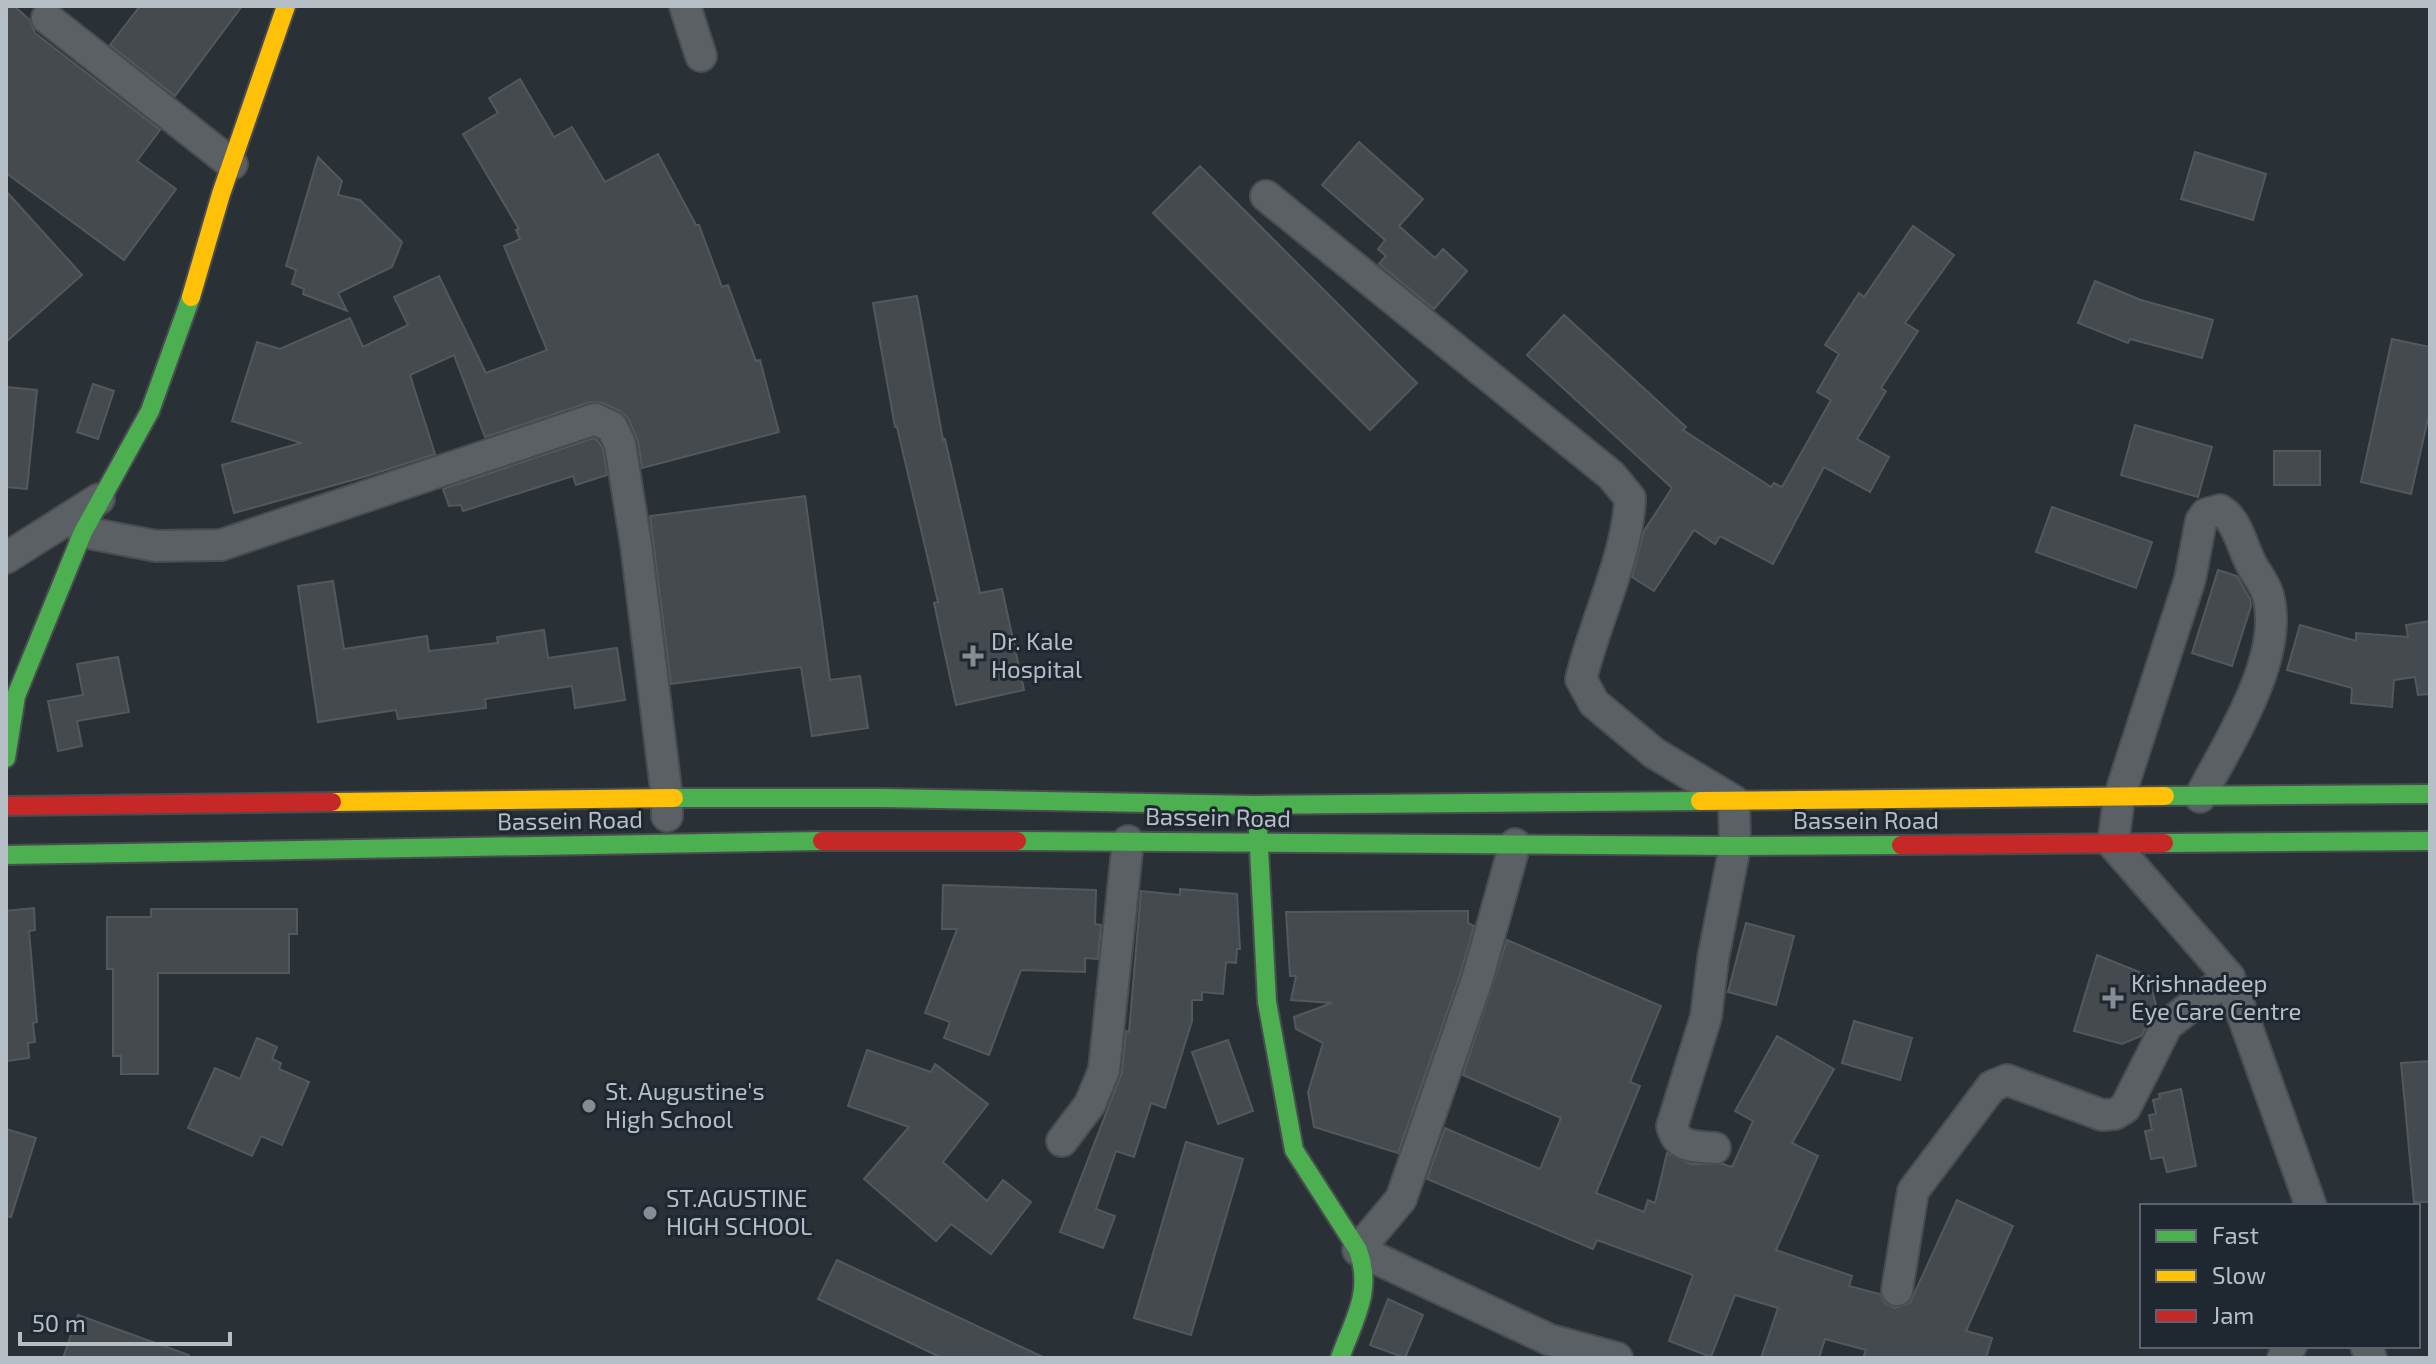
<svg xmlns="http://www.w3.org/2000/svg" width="2436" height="1364" font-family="'Exo 2',sans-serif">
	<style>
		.building { fill: #444a4e; stroke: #53585d; stroke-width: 2 }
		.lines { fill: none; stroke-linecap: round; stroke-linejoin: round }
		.street-casing { stroke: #494d51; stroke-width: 34 }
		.fast-casing { stroke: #494d51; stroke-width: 22 }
		.slow-casing { stroke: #494d51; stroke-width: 22 }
		.jam-casing { stroke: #494d51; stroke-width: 22 }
		.street { stroke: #5b6064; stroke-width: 30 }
		.fast { stroke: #4caf50; stroke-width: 18 }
		.slow { stroke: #ffc107; stroke-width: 18 }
		.jam { stroke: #c62828; stroke-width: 18 }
		.poi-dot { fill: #858d94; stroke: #1f2830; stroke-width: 3 }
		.labels { text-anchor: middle; stroke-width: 6; stroke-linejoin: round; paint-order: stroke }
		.poi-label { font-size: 24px; fill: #b6bec6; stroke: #1f2830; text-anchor: start }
		.street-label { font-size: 24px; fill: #b6bec6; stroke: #1f2830 }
	</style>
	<rect width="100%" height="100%" fill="#2a3136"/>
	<g class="building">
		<path d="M6,6H14L30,20L35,33L160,130L137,161L176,189L124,260L6,173Z"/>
		<path d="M140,6H242L175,96L110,45Z"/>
		<path d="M520,79L554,137L572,127L605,182L658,154L696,225H699L722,287L728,285L756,361L760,360L779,432L642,468L638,441L628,418L620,411L603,403L590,402L485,437L454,355L410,375L435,454L367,476L234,513L222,465L301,443L232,421L257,342L280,349L350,318L363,347L408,325L394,297L439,276L486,373L547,350L504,246L520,239L516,230L519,229L463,134L498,113L489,98Z"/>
		<path d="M1359,142L1423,199L1399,226L1435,258L1443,249L1467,271L1434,309L1379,264L1386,256L1378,249L1385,240L1322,185Z"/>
		<path d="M2195,152L2266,174L2253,220L2181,199Z"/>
		<path d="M318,157L342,181L338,195L360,200L402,242L392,267L338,293L347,311L303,294L304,289L292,284L296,270L286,266Z"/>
		<path d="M1200,166L1417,383L1370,430L1153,213Z"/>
		<path d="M6,191L82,275L6,342Z"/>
		<path d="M1913,226L1954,255L1905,323L1918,331L1881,388L1886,391L1857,439L1889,457L1870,492L1824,467L1773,564L1720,536L1715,544L1694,530L1654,591L1632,577L1644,531L1672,488L1527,355L1564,315L1686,427L1683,430L1771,487L1774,483L1782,487L1831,400L1817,392L1839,354L1825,345L1859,293L1864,297Z"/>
		<path d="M2095,281L2141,300L2213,320L2202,358L2130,339L2128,343L2078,323Z"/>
		<path d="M917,296L943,440L945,439L980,593L1002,589L1024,690L956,705L934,603L938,602L897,427H895L873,303Z"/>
		<path d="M2392,339L2430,347V410L2411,494L2361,482Z"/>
		<path d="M93,384L114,391L98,439L77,432Z"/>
		<path d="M6,387L37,390L27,489L6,487Z"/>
		<path d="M2135,425L2212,447L2198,497L2121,475Z"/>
		<path d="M594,438L598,441L603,449L607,475L576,485L573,476L463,511L461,505L449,506L443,489Z"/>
		<rect x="2274" y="451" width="46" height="34"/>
		<path d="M805,496L830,680L860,676L868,728L812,736L801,667L671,684L650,516Z"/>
		<path d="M2052,507L2152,542L2136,588L2036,552Z"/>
		<path d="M2218,570L2237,576L2250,599L2251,606L2232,666L2192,653Z"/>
		<path d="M333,581L344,649L427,636L429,651L498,643L497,637L544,630L548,658L617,648L625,700L575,708L572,686L485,699L486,708L398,719L396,710L318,722L298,586Z"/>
		<path d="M2430,621V694L2418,695L2415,677L2394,680L2392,707L2351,703L2352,688L2287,670L2300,625L2356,641V633L2408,637L2406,625Z"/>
		<path d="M118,657L129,712L77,721L82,746L58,751L48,701L83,695L77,664Z"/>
		<path d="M943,885L1096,890L1095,924L1101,925L1098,959L1085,958V972L1021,970L989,1055L944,1038L950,1022L925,1013L957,929H942Z"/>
		<path d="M1180,889L1237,894L1240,949H1237L1236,963L1226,962L1223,994L1202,992V1000H1192V1021L1165,1108L1151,1103L1134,1157L1116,1151L1096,1209L1115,1216L1103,1248L1060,1232L1122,1072L1126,1031L1129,1032L1141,891L1180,895Z"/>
		<path d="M34,908L35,930L29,931L37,1022L33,1023L35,1042L28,1043L29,1058L6,1061V911Z"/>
		<path d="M151,909H297V934H289V973H158V1074H121V1056H113V969H107V917H151Z"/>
		<path d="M1468,911V923L1474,926L1460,975L1398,1153L1314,1127L1308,1092L1323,1043L1296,1029L1294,1017L1332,1003L1291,1000L1296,976H1290L1286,912Z"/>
		<path d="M1746,923L1794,936L1776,1005L1728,992Z"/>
		<path d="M1507,940L1661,1006L1630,1082L1640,1086L1596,1193L1644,1212L1648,1200L1655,1203L1667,1153L1691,1164H1723L1732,1167L1753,1121L1735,1111L1777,1036L1834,1069L1792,1143L1818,1156L1776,1250L1852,1276L1849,1286L1880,1294L1885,1303L1895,1308L1910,1303L1957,1200L2013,1226L1966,1331L1992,1338L1986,1358H1863L1866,1350L1825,1339L1819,1358H1761L1778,1308L1735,1295L1711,1357L1669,1341L1693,1275L1597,1240L1593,1249L1427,1179L1445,1128L1540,1169L1561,1118L1463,1075Z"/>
		<path d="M2097,955L2149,976L2157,1010L2141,1036L2122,1044L2074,1031Z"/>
		<path d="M1854,1021L1912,1038L1900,1080L1842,1063Z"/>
		<path d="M257,1038L277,1047L272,1059L281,1063L279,1069L309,1082L282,1145L261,1136L252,1156L188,1128L215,1068L240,1079Z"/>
		<path d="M1228,1040L1253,1111L1218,1124L1192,1052Z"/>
		<path d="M867,1050L931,1072L935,1064L988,1104L943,1162L987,1201L1003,1180L1031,1202L991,1254L951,1224L936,1241L864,1179L909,1127L848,1106Z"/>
		<path d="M2430,1061V1202H2414L2401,1063Z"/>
		<path d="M2181,1089L2196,1166L2167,1172L2163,1157L2151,1159L2145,1131L2152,1130L2149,1115L2156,1114L2153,1100L2160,1098L2159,1094Z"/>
		<path d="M6,1129L36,1138L11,1217L6,1216Z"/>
		<path d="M1186,1142L1243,1159L1191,1335L1134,1318Z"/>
		<path d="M837,1260L1045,1358H942L818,1299Z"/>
		<path d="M1388,1299L1423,1315L1405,1358L1370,1345Z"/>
		<path d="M78,1315L189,1355L188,1358H63Z"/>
	</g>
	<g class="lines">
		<defs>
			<g id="street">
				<path d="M685,6L701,56"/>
				<path d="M47,18L232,164"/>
				<path d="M1266,196L1611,475L1630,498C1628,555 1595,621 1581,679L1594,703L1654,753L1734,801L1735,846L1713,959L1706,1017L1672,1126C1677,1149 1696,1146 1715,1148"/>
				<path d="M83,532L156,546L221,545L595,419L612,427L620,444L636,545L667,798V816"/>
				<path d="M6,558L99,499"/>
				<path d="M2200,797C2228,743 2285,658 2268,595C2264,581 2253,571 2248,557C2241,542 2236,519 2220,510L2206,514L2201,521L2190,579L2119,798L2113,844L2229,977L2311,1206"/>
				<path d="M1515,844L1477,980L1401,1199L1358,1250L1550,1340L1617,1358"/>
				<path d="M1062,1141L1090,1104L1104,1070L1128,841"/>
				<path d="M1897,1290L1913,1191L1992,1086L2007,1080L2102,1115L2115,1114L2125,1108L2167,1025L2229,977"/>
				<path d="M2366,1346L2371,1358"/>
				<path d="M2283,1358L2291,1346"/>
			</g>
			<g id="fast">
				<path d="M6,758L16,696L83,532L150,411L191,297"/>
				<path d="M2165,796L2430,794"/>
				<path d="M674,798H884L1256,805L1700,801"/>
				<path d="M1257,810L1267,1002L1294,1150L1358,1250C1373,1292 1354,1319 1340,1358"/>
				<path d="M1017,841L1735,846L1901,845"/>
				<path d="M2164,843L2430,841"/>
				<path d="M6,855L822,841"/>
			</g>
			<g id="slow">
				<path d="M191,297L221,194L286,6"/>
				<path d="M1700,801L2165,796"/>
				<path d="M332,802L674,798"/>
			</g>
			<g id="jam">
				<path d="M6,806L332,802"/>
				<path d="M822,841H1017"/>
				<path d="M1901,845L2164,843"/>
			</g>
		</defs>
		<use href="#street" class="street-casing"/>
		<use href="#fast" class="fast-casing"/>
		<use href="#slow" class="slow-casing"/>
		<use href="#jam" class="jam-casing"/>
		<use href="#street" class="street"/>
		<use href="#fast" class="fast"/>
		<use href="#slow" class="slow"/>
		<use href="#jam" class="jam"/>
	</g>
	<g class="poi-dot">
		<path d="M969 644h8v8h8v8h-8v8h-8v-8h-8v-8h8z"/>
		<path d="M2109 986h8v8h8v8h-8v8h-8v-8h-8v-8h8z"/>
		<circle cx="589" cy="1106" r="8"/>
		<circle cx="650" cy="1213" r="8"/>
	</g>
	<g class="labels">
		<g class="poi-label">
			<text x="991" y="650">Dr. Kale<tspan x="991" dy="28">Hospital</tspan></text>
			<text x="2131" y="992">Krishnadeep<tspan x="2131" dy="28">Eye Care Centre</tspan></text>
			<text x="605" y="1100">St. Augustine's<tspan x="605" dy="28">High School</tspan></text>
			<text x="666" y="1207">ST.AGUSTINE<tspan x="666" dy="28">HIGH SCHOOL</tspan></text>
		</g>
		<g class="street-label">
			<text transform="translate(1218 818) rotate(1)" y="8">Bassein Road</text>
			<text transform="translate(570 821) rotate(-1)" y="8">Bassein Road</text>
			<text x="1866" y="829">Bassein Road</text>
		</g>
	</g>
	<rect width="2436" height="1364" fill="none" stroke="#b6bec6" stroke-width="16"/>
	<rect x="2140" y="1204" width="280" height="144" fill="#1f2830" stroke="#5b646c" stroke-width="2"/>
	<rect x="2156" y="1230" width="40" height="12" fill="#4caf50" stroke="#5b646c" stroke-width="2"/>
	<text x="2212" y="1244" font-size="24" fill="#b6bec6">Fast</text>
	<rect x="2156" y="1270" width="40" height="12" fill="#ffc107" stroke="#5b646c" stroke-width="2"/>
	<text x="2212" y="1284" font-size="24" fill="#b6bec6">Slow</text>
	<rect x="2156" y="1310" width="40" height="12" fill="#c62828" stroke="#5b646c" stroke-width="2"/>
	<text x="2212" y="1324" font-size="24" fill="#b6bec6">Jam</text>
	<path d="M20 1332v12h210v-12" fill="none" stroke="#b6bec6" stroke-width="4"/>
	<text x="32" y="1332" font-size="24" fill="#b6bec6" stroke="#1f2830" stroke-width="6" paint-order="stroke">50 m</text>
</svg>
